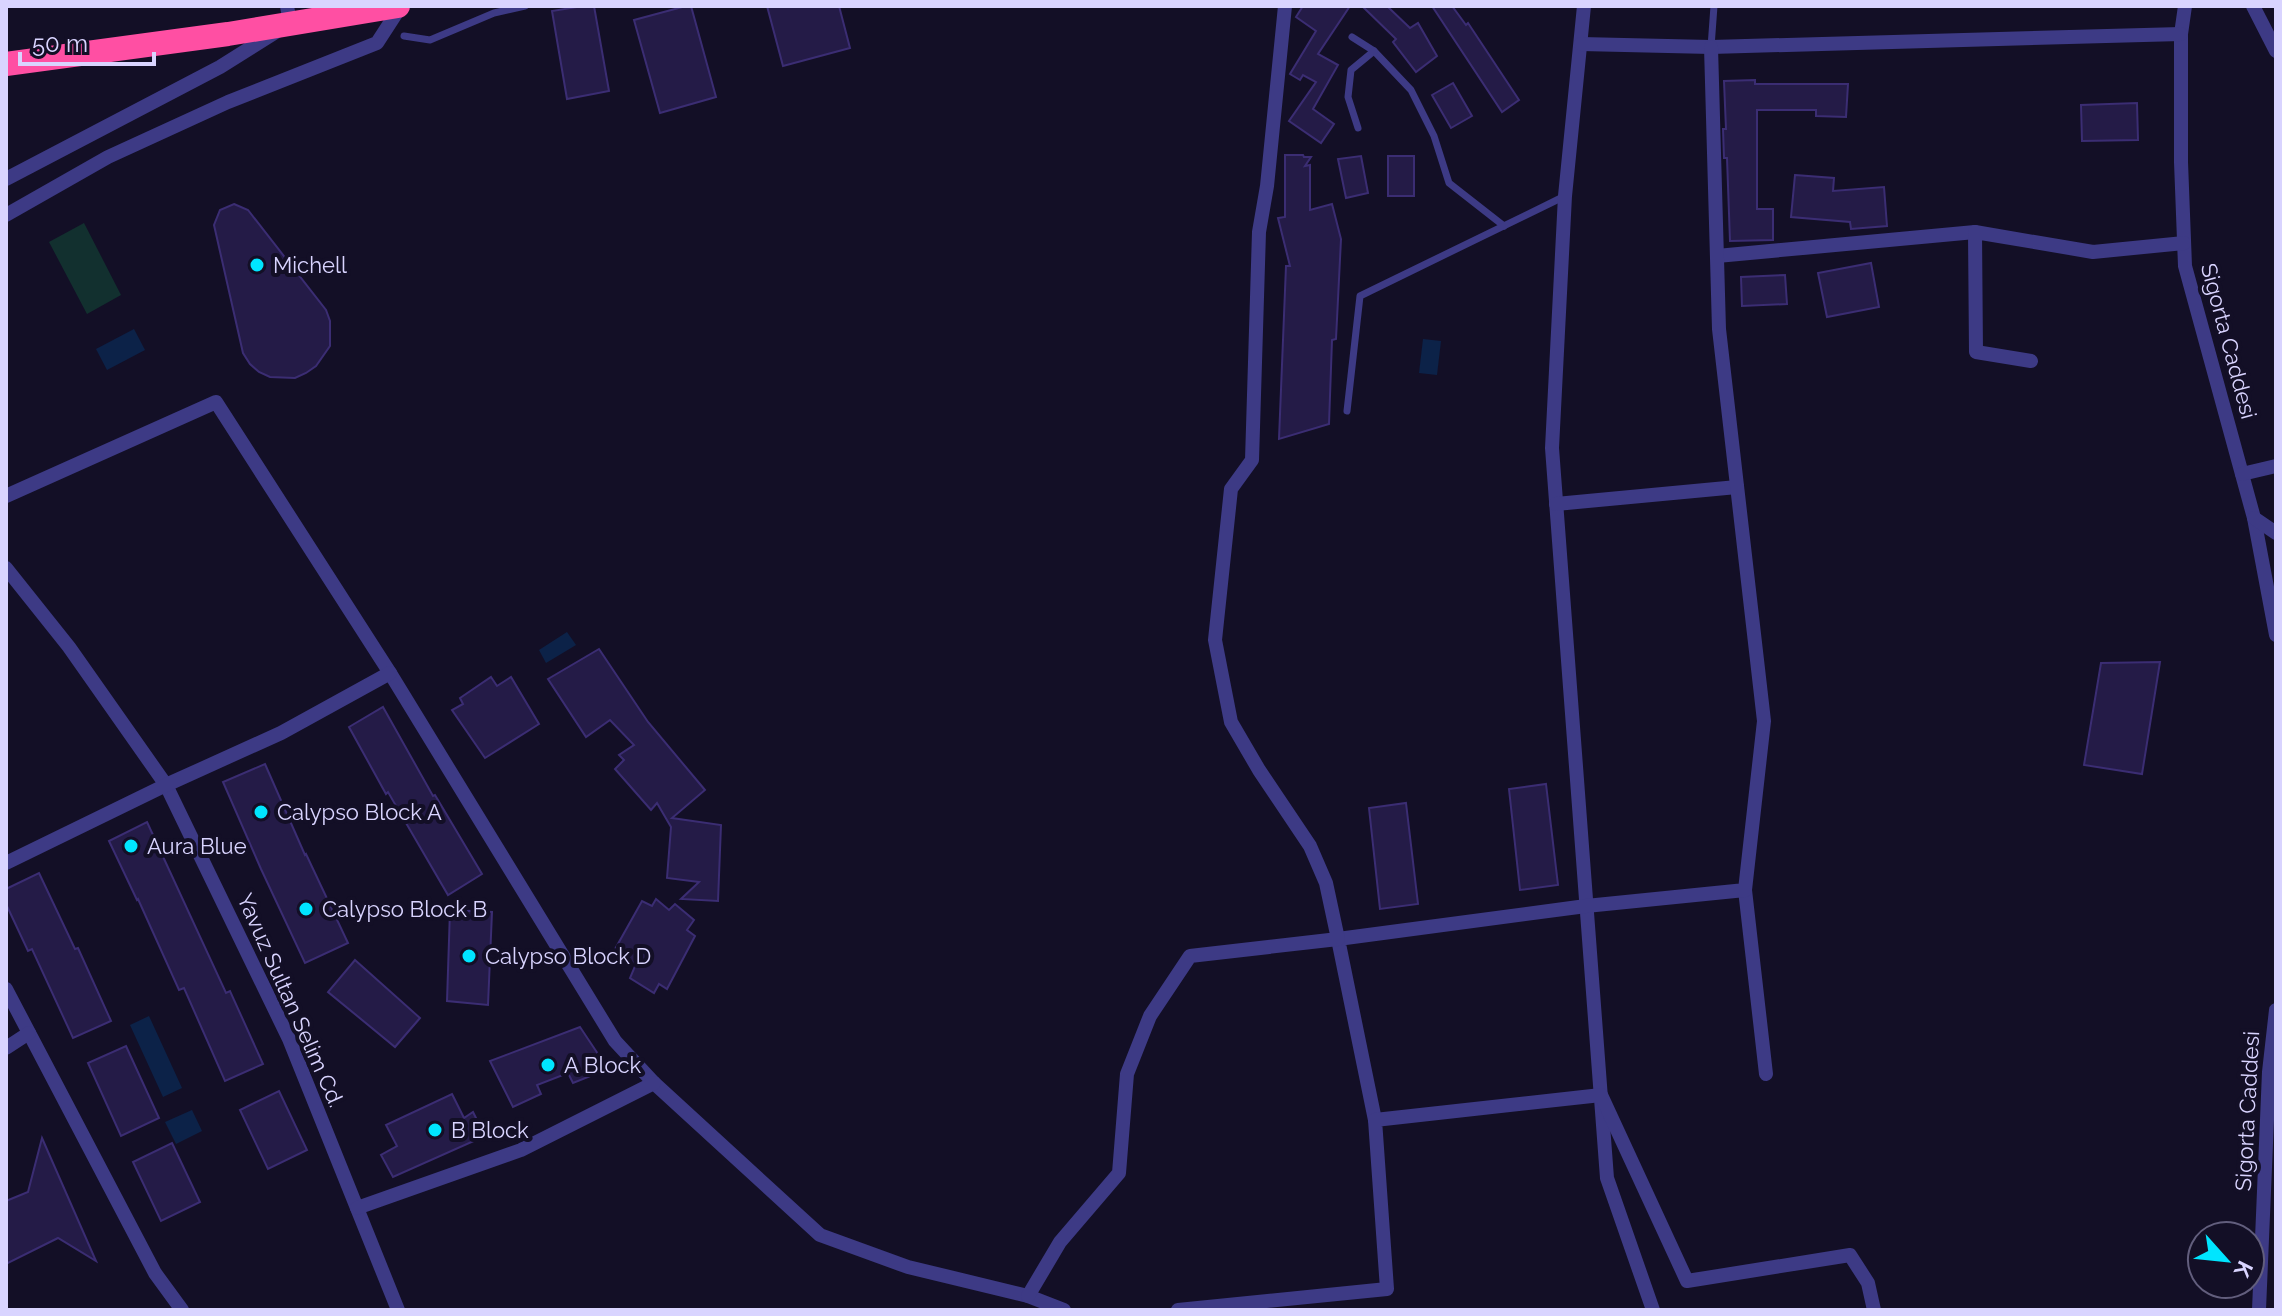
<svg xmlns="http://www.w3.org/2000/svg" width="2282" height="1316" font-family="Raleway,sans-serif">
	<style>
		.green { fill: #12302f }
		.water { fill: #0c2248 }
		.building { fill: #241b47; stroke: #3b2d73; stroke-width: 2 }
		.lines { fill: none; stroke-linecap: round; stroke-linejoin: round }
		.lane { stroke: #3d3a85; stroke-width: 7 }
		.street { stroke: #3d3a85; stroke-width: 14 }
		.highway { stroke: #ff4fa3; stroke-width: 24 }
		.poi-dot { fill: #00e5ff; stroke: #130f26; stroke-width: 3 }
		.labels { text-anchor: middle; stroke-width: 8; stroke-linejoin: round; paint-order: stroke }
		.poi-label { font-size: 22px; fill: #d9d4ff; stroke: #130f26; text-anchor: start }
		.street-label { font-size: 22px; fill: #d9d4ff; stroke: #130f26 }
	</style>
	<rect width="100%" height="100%" fill="#130f26"/>
	<path class="green" d="M84,223L121,295L87,314L49,242Z"/>
	<g class="water">
		<path d="M134,329L145,350L107,370L96,349Z"/>
		<path d="M1423,339L1441,341L1437,375L1419,373Z"/>
		<path d="M567,632L576,645L546,663L539,650Z"/>
		<path d="M149,1016L182,1088L163,1097L130,1025Z"/>
		<path d="M192,1110L202,1131L176,1144L165,1122Z"/>
	</g>
	<g class="building">
		<path d="M583,6H594L609,91L567,99L552,11Z"/>
		<path d="M686,6H691L716,97L660,113L634,20Z"/>
		<path d="M767,6H839L850,48L783,66Z"/>
		<path d="M1303,6H1350L1318,54L1338,65L1313,109L1334,124L1321,143L1289,121L1316,82L1303,75L1300,80L1290,74L1316,31L1296,17Z"/>
		<path d="M1362,6H1387L1410,28L1418,23L1437,56L1416,72L1393,42L1396,39Z"/>
		<path d="M1432,6H1452L1466,25L1468,23L1519,100L1502,112Z"/>
		<path d="M1755,80V84H1848L1846,117L1816,116V110H1757V209H1773V240L1730,241L1727,158H1724L1723,129H1726L1724,81Z"/>
		<path d="M1453,83L1472,116L1451,128L1432,95Z"/>
		<path d="M2137,103L2138,140L2082,141L2081,105Z"/>
		<path d="M1285,155H1303L1304,157H1311L1305,166L1310,165V210L1332,204L1341,239L1336,339L1332,340L1329,424L1279,439L1286,266H1290L1278,218L1285,217Z"/>
		<path d="M1361,156L1368,193L1346,198L1338,159Z"/>
		<rect x="1388" y="156" width="26" height="40"/>
		<path d="M1795,175L1834,178L1833,191L1884,187L1887,226L1851,229L1850,222L1791,217Z"/>
		<path d="M234,204L248,210L326,310L330,321V346L316,366L306,373L295,378L270,377L259,372L250,364L243,353L214,225L220,210Z"/>
		<path d="M1871,263L1879,307L1827,317L1818,273Z"/>
		<path d="M1785,275L1787,304L1742,306L1741,277Z"/>
		<path d="M599,649L648,722L705,790L672,818L721,825L718,901L681,899L699,882L667,878L671,827L657,803L651,810L615,769L624,760L619,755L634,745L610,720L586,737L548,679Z"/>
		<path d="M2160,662L2142,774L2084,765L2101,663Z"/>
		<path d="M491,677L497,686L511,677L539,724L485,758L452,710L463,704L460,698Z"/>
		<path d="M383,707L433,796L435,795L482,874L448,895L388,792L386,794L349,727Z"/>
		<path d="M265,764L305,855L306,854L348,943L305,963L261,869L223,782Z"/>
		<path d="M1546,784L1558,885L1520,890L1509,789Z"/>
		<path d="M1406,803L1418,904L1380,909L1369,808Z"/>
		<path d="M147,822L226,993L230,991L263,1064L225,1081L184,988L179,990L138,899L137,900L109,841Z"/>
		<path d="M39,873L75,949L78,948L111,1021L73,1038L32,949L28,951L6,904V889Z"/>
		<path d="M656,899L669,910L675,904L694,920L687,930L695,936L667,989L659,984L654,993L630,978L636,964L614,951L642,901L652,906Z"/>
		<path d="M450,910L492,912L488,1005L447,1001Z"/>
		<path d="M355,960L420,1018L395,1047L328,992Z"/>
		<path d="M580,1027L608,1069L573,1083L568,1073L537,1085L541,1094L513,1107L490,1061Z"/>
		<path d="M126,1046L159,1118L121,1136L88,1063Z"/>
		<path d="M279,1091L307,1150L268,1169L240,1110Z"/>
		<path d="M452,1094L464,1118L473,1112L485,1136L393,1177L381,1155L397,1146L386,1125Z"/>
		<path d="M42,1138L96,1261L58,1238L6,1264V1201L28,1192Z"/>
		<path d="M172,1143L200,1202L161,1221L133,1162Z"/>
	</g>
	<g class="lines">
		<g class="lane">
			<path d="M404,36L430,40L494,13L525,6"/>
			<path d="M1352,37L1374,51L1411,90L1434,136L1449,183L1504,226"/>
			<path d="M1711,47L1714,6"/>
			<path d="M1358,128L1348,97L1351,70L1374,51"/>
			<path d="M1347,411L1360,296L1563,197"/>
		</g>
		<g class="street">
			<path d="M1584,6L1565,196L1552,448L1607,1178L1653,1310"/>
			<path d="M2185,6L2181,34V162L2185,266L2254,518L2276,635"/>
			<path d="M2253,6L2276,51"/>
			<path d="M1581,44L1711,47L2181,34"/>
			<path d="M6,179L220,67L290,23L287,6"/>
			<path d="M6,215L108,157L228,102L377,43L401,6"/>
			<path d="M1717,256L1975,232"/>
			<path d="M2031,361L1976,352L1975,232L2093,252L2184,243"/>
			<path d="M2242,474L2276,466"/>
			<path d="M6,496L216,402L390,673L615,1041L654,1083L820,1235L908,1267L1028,1296L1064,1310"/>
			<path d="M1556,504L1737,487"/>
			<path d="M2254,518L2276,533"/>
			<path d="M6,568L69,647L166,785L289,1039L398,1310"/>
			<path d="M6,863L166,785L281,733L390,673"/>
			<path d="M1745,890L1766,1074"/>
			<path d="M6,989L155,1273L182,1310"/>
			<path d="M6,1048L29,1033"/>
			<path d="M1375,1120L1338,939L1586,906L1745,890L1764,721L1719,329L1711,47"/>
			<path d="M357,1208L521,1150L654,1083"/>
			<path d="M1028,1296L1060,1242L1119,1173L1127,1074L1150,1016L1190,956L1338,939L1326,883L1310,846L1259,770L1231,722L1215,640L1231,489L1252,460L1259,232L1267,186L1285,6"/>
			<path d="M1178,1310L1387,1289L1375,1120L1601,1095L1687,1281L1850,1255L1868,1283L1874,1310"/>
			<path d="M2259,1310L2269,1072L2276,1010"/>
		</g>
		<path class="highway" d="M6,64L228,34L398,6"/>
	</g>
	<g class="poi-dot">
		<circle cx="257" cy="265" r="8"/>
		<circle cx="261" cy="812" r="8"/>
		<circle cx="131" cy="846" r="8"/>
		<circle cx="306" cy="909" r="8"/>
		<circle cx="469" cy="956" r="8"/>
		<circle cx="548" cy="1065" r="8"/>
		<circle cx="435" cy="1130" r="8"/>
	</g>
	<g class="labels">
		<g class="poi-label">
			<text x="273" y="273">Michell</text>
			<text x="277" y="820">Calypso Block A</text>
			<text x="147" y="854">Aura Blue</text>
			<text x="322" y="917">Calypso Block B</text>
			<text x="485" y="964">Calypso Block D</text>
			<text x="564" y="1073">A Block</text>
			<text x="451" y="1138">B Block</text>
		</g>
		<g class="street-label">
			<text transform="translate(2229 341) rotate(75)" y="8">Sigorta Caddesi</text>
			<text transform="translate(291 1000) rotate(66)" y="8">Yavuz Sultan Selim Cd.</text>
			<text transform="translate(2247 1111) rotate(-87)" y="8">Sigorta Caddesi</text>
		</g>
	</g>
	<rect width="2282" height="1316" fill="none" stroke="#d9d4ff" stroke-width="16"/>
	<g transform="translate(2226 1260) rotate(117)"><circle r="38" fill="#130f26" stroke="#625e7d" stroke-width="2"/>
	<path d="M0-6L14 30L0 20L-14 30Z" fill="#00e5ff"/>
	<text y="-12" font-size="22" font-weight="bold" text-anchor="middle" fill="#d9d4ff">K</text>
	</g>
	<path d="M20 52v12h134v-12" fill="none" stroke="#d9d4ff" stroke-width="4"/>
	<text x="32" y="52" font-size="24" fill="#d9d4ff" stroke="#130f26" stroke-width="6" paint-order="stroke">50 m</text>
</svg>
